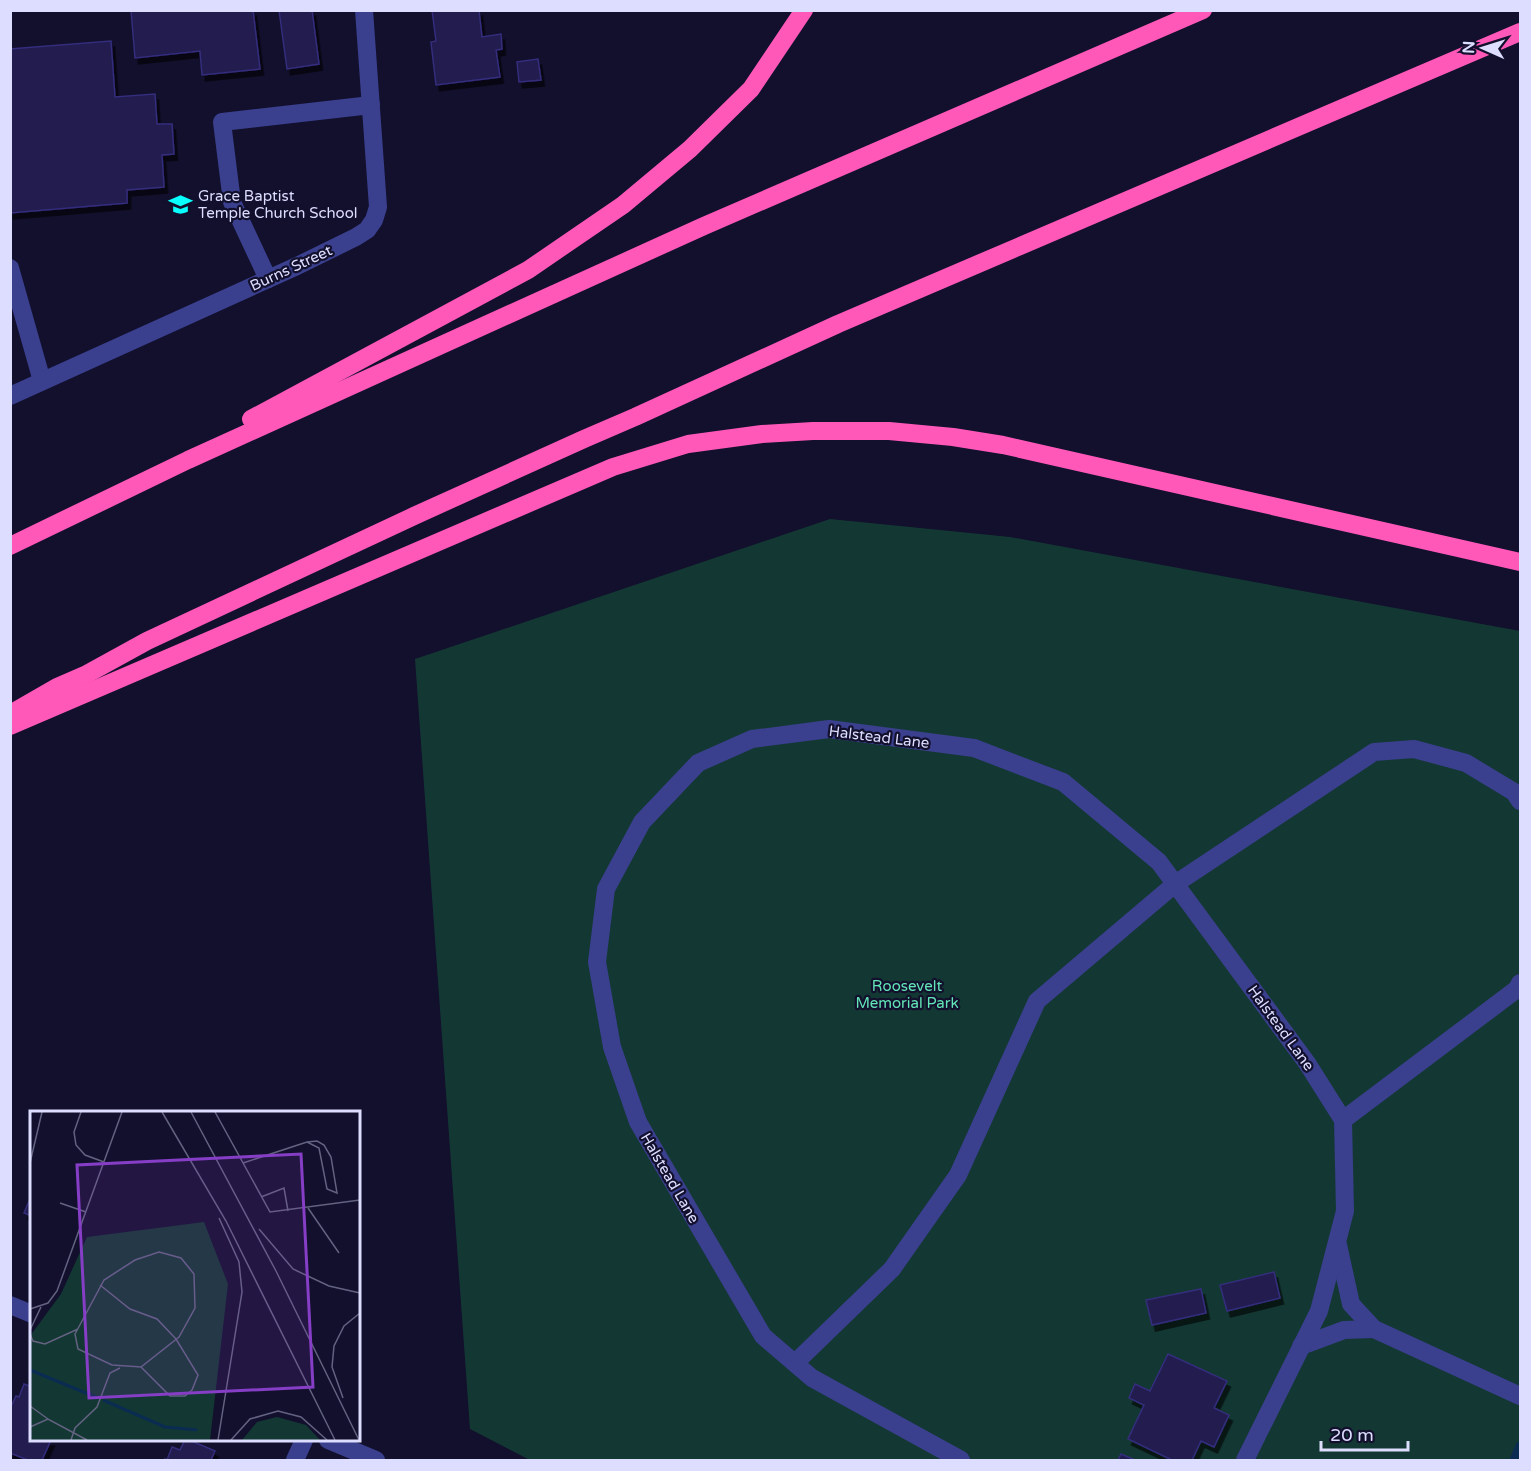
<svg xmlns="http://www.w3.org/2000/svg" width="1531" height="1471" font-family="'Varela Round',sans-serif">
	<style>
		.green { fill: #133833 }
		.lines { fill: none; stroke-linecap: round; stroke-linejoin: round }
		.stream { stroke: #0b2c52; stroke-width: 9 }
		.building { fill: #211c4f; stroke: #342d7c; stroke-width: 1.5; filter: url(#shadow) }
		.minor { stroke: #3a3f8e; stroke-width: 18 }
		.highway { stroke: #ff58b9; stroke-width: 18 }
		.labels { text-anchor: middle; stroke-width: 4.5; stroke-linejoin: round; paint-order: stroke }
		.poi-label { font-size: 15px; fill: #ddf; stroke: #12102d; text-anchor: start }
		.street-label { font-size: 15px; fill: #ddf; stroke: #12102d }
		.park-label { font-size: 15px; fill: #62e6b7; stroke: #12102d }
		.inset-river { fill: none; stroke: #0b2c52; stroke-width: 3 }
		.inset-road { fill: none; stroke: #636281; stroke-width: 1.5 }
		.view { fill: #853ec5; fill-opacity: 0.15; stroke: #853ec5; stroke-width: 3 }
		.inset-edge { fill: none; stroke: #ddf; stroke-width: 3 }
	</style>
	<defs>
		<filter id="shadow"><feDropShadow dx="3.5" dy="6" stdDeviation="0" flood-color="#0009"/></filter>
	</defs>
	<rect width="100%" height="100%" fill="#12102d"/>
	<path class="green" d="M830,519L1010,537L1520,631V1460H530L470,1429L415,659Z"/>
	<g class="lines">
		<path class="stream" d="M1514,1460L1520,1446"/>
	</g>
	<g class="building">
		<path d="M131,10H253L260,69L202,75L200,51L135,58Z"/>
		<path d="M279,10H312L319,64L287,69Z"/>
		<path d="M432,10H479L482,37L501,34L502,49L496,50L500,77L436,85L431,42L436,41Z"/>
		<path d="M111,41L115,97L155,94L157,124H172L174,154L162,155L164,187L127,190V203L10,213V49Z"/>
		<path d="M538,59L541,80L519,82L517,62Z"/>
		<path d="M32,1194V1216L24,1213Z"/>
		<path d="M1274,1272L1280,1298L1227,1311L1220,1285Z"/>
		<path d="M1201,1289L1206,1313L1152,1325L1146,1300Z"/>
		<path d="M1168,1354L1227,1381L1214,1408L1229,1415L1214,1447L1201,1441L1192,1460H1172L1128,1439L1144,1405L1129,1398L1135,1384L1150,1391Z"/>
		<path d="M24,1384L32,1387V1440H51L42,1460H28L10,1453V1409L16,1396L19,1397Z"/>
		<path d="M185,1440H189L215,1451L211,1460H165V1459L167,1460L172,1447L180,1450Z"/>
		<path d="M1121,1454L1135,1460H1118Z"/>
	</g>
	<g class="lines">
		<g class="minor">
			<path d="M10,268L42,381"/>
			<path d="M268,279L232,202L222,122L371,105"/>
			<path d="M10,396L297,266L356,237L367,230L374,220L378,207L364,10"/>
			<path d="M1343,1120L1517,989L1520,983"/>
			<path d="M1338,1245L1351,1304L1374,1329L1520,1396"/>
			<path d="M10,1305L32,1314"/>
			<path d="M1301,1346L1344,1330L1374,1329"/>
			<path d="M795,1363L892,1269L958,1175L1037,1001L1175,884L1374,752L1414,749L1466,763L1514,792L1520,801"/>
			<path d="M328,1440L376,1460"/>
			<path d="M295,1460L304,1440"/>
			<path d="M961,1460L812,1378L763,1336L638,1122L612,1047L597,962L606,889L642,822L698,763L752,739L829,729L974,748L1063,782L1159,862L1307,1063L1343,1120L1345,1211L1319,1311L1245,1460"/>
		</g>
		<g class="highway">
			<path d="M251,419L528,270L623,205L690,149L751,89L804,10"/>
			<path d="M10,546L188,460L704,226L1203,10"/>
			<path d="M10,714L57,687L87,674L147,641L414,516L584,439L635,417L838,324L1520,32"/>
			<path d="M10,726L613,467L688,444L762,434L813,431H889L953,437L1003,445L1520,562"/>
		</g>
	</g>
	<defs>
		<symbol id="school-bare" viewBox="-9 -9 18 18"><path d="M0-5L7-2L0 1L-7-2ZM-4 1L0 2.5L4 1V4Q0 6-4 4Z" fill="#09fffe" stroke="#12102d" stroke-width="2.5" paint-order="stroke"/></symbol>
	</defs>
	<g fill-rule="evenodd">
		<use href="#school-bare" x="164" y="188" width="33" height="33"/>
	</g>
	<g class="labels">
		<g class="poi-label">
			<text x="198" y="201">Grace Baptist<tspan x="198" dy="17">Temple Church School</tspan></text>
		</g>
		<g class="street-label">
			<text transform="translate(291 268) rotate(-25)" y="5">Burns Street</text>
			<text transform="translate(879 737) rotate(7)" y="5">Halstead Lane</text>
			<text transform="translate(1281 1028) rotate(54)" y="5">Halstead Lane</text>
			<text transform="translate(670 1178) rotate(60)" y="5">Halstead Lane</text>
		</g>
		<g class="park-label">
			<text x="907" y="991">Roosevelt<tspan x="907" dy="17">Memorial Park</tspan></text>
		</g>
	</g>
	<g transform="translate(30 1111)">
		<rect width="330" height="330" fill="#12102d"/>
		<path d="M174,111L198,173L180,329H0V225L31,183L57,126ZM247,306L276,314L290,329H212L227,311Z" fill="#133833"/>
		<path class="inset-river" d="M0,259L68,287M73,289L135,316L167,319"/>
		<path class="inset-road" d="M51,1L44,21L46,34L55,44L74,51M132,1L196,110L305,329M161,1L246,160L329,329M185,1L240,101L330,89M0,52L12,1M213,52L277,31L287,30L294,34L301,46L307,82L297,78L289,37L277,31M231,86L254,77L258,100M30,92L56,101M278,97L309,142M229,118L263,158L299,175L330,182M129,141L151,147L164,163L165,197L149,226L111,256L82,254L48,238L45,223L74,169L105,149ZM70,174L100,198L127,208L146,228L168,264L162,279L155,285H140L111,256M0,198L18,192L27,180L92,1M0,219L11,196M0,223L3,230L15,233L48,218M313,287L302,256L304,235L314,215L330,202M0,295L18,308M0,316L18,308L57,329M41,329L45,317L67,296L80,262L90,257M188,329L212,181L209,151L189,107M201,329L220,308L248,300L271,306L297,329"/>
		<path class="view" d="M271,43L283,276L59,287L47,54Z"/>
		<rect width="330" height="330" class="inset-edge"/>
	</g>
	<rect width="1531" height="1471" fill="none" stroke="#ddddff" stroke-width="24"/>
	<g transform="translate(1483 48) rotate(273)" stroke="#12102d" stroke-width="4.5" paint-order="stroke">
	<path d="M0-4.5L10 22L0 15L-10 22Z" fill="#ddddff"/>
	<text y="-9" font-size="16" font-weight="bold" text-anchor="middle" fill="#ddddff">N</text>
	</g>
	<path d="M1321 1441v9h87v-9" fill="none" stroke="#ddddff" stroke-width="3"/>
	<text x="1330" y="1441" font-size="18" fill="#ddddff" stroke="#12102d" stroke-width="4.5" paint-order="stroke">20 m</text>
</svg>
